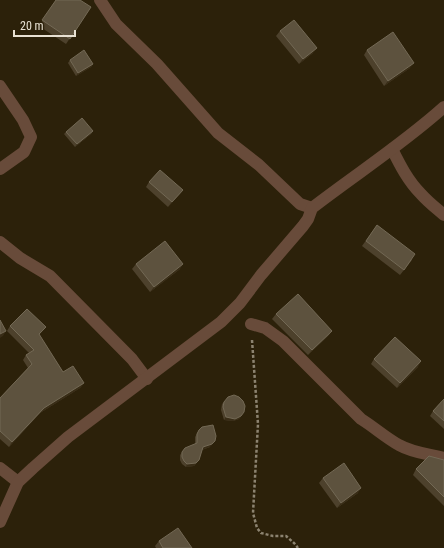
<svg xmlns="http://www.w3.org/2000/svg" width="444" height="548" font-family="'Roboto Condensed',sans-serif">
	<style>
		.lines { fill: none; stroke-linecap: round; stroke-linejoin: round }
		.path { stroke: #8c8370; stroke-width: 2.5; stroke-dasharray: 3 2; stroke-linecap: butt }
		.street { stroke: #684b3a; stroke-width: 12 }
		.wall { fill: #4d412c }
		.shaded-wall { fill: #392d17 }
		.building { fill: #5d523e; stroke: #736955 }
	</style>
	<rect width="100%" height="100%" fill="#2c210a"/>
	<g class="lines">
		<path class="path" d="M252,340L258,424L253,513L257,528L261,533L273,536H286L294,543L298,548"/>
		<g class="street">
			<path d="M100,0L116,24L157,64L218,133L259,165L300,204L312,208"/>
			<path d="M0,86L23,120L31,137L24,152L0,169"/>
			<path d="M392,149C400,165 408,181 421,194C428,202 436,208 444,215"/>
			<path d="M0,242L20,258L50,276L132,359L147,379"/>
			<path d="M251,324L265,328L283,341L361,419C374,427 386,438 399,445C413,453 429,454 444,458"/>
			<path d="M0,468L18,482"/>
			<path d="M0,522L18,482L33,468L68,437L221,322L240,303L261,275L303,226L308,219L312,208C356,174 403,144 444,107"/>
		</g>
	</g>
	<g class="wall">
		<path d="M56,0L91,7L66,44L39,26Z"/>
		<path d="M280,31L313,53L299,64L276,36Z"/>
		<path d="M367,50L410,68L384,86L364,55Z"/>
		<path d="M70,60L93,64L91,67L76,76L68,63Z"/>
		<path d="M93,131L91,134L75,147L64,134L66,132Z"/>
		<path d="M149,182L183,190L168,207L146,187Z"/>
		<path d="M377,225L412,260L400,275L362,246Z"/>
		<path d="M136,264L180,269L150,292L132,269Z"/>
		<path d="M276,314L332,331L328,336L308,355L272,319Z"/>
		<path d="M10,326L46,327L39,335L63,372L84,383L80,388L40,413L9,447L0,439V398L28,368L23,360L26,355L29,353L7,331Z"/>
		<path d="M374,359L418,367L397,388L371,364Z"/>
		<path d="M444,399V429L430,416L433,411Z"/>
		<path d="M224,402L244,412L239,419L233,421L224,420L221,410L222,404Z"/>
		<path d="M199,430L210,447L202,450L199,460L194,466L186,467L182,464L180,460V455L185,448L195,444V437Z"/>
		<path d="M444,460V506L413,475L416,469Z"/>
		<path d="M323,478L358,493L337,508L319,483Z"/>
		<path d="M159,541L192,548H156L155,546Z"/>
	</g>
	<g class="shaded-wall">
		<path d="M317,48L313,53L299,64L303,59Z"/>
		<path d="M414,63L410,68L384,86L388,81Z"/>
		<path d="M93,64L91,67L76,76L78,73Z"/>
		<path d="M93,131L91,134L75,147L77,144Z"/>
		<path d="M183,190L179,195L168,207L172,202Z"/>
		<path d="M183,264L180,269L150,292L154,287Z"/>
		<path d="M6,331L3,336L0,338V334Z"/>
		<path d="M332,331L328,336L308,355L312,350Z"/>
		<path d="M421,361L418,367L397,388L400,383Z"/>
		<path d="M84,383L80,388L40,413L9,447L12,442L44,408Z"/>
		<path d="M241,416L239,419L233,421L224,420L226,417Z"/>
		<path d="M215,441L210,447L201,450L203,447Z"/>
		<path d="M196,463L194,466L186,467L187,464Z"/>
		<path d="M361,488L358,493L337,508L341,503Z"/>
	</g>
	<g class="building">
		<path d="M56,0H80L91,7L70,39L42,20Z"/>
		<path d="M294,20L317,48L303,59L280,31Z"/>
		<path d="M393,32L414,63L388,81L367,50Z"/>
		<path d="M84,50L93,64L78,73L70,60Z"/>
		<path d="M82,118L93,131L77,144L66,132Z"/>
		<path d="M160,170L183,190L172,202L149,182Z"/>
		<path d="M377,225L415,254L404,270L366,241Z"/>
		<path d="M165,241L183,264L154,287L136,264Z"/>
		<path d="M298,294L332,331L312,350L276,314Z"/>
		<path d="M27,309L46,327L39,334L63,372L73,366L84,383L44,408L12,442L0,431V398L32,364L26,355L34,350L10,326Z"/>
		<path d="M0,320L6,331L0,334Z"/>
		<path d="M395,337L421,361L400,383L374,359Z"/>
		<path d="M234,395L239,397L243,401L245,406L244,412L241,416L235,419L226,417L223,407L224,402L228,397Z"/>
		<path d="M444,399V421L433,411Z"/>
		<path d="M213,425L216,436L215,441L212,444L203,447L199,460L196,463L187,464L184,461L182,457V452L185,448L197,443V434L199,430L202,427Z"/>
		<path d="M429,456L444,460V497L416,469Z"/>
		<path d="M344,463L361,488L341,503L323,478Z"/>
		<path d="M178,528L192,548H163L159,541Z"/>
	</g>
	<path d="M14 30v6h61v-6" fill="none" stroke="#e8e1d3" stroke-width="2"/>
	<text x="20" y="30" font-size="12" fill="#e8e1d3" stroke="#2c210a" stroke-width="3" paint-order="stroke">20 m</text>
</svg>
